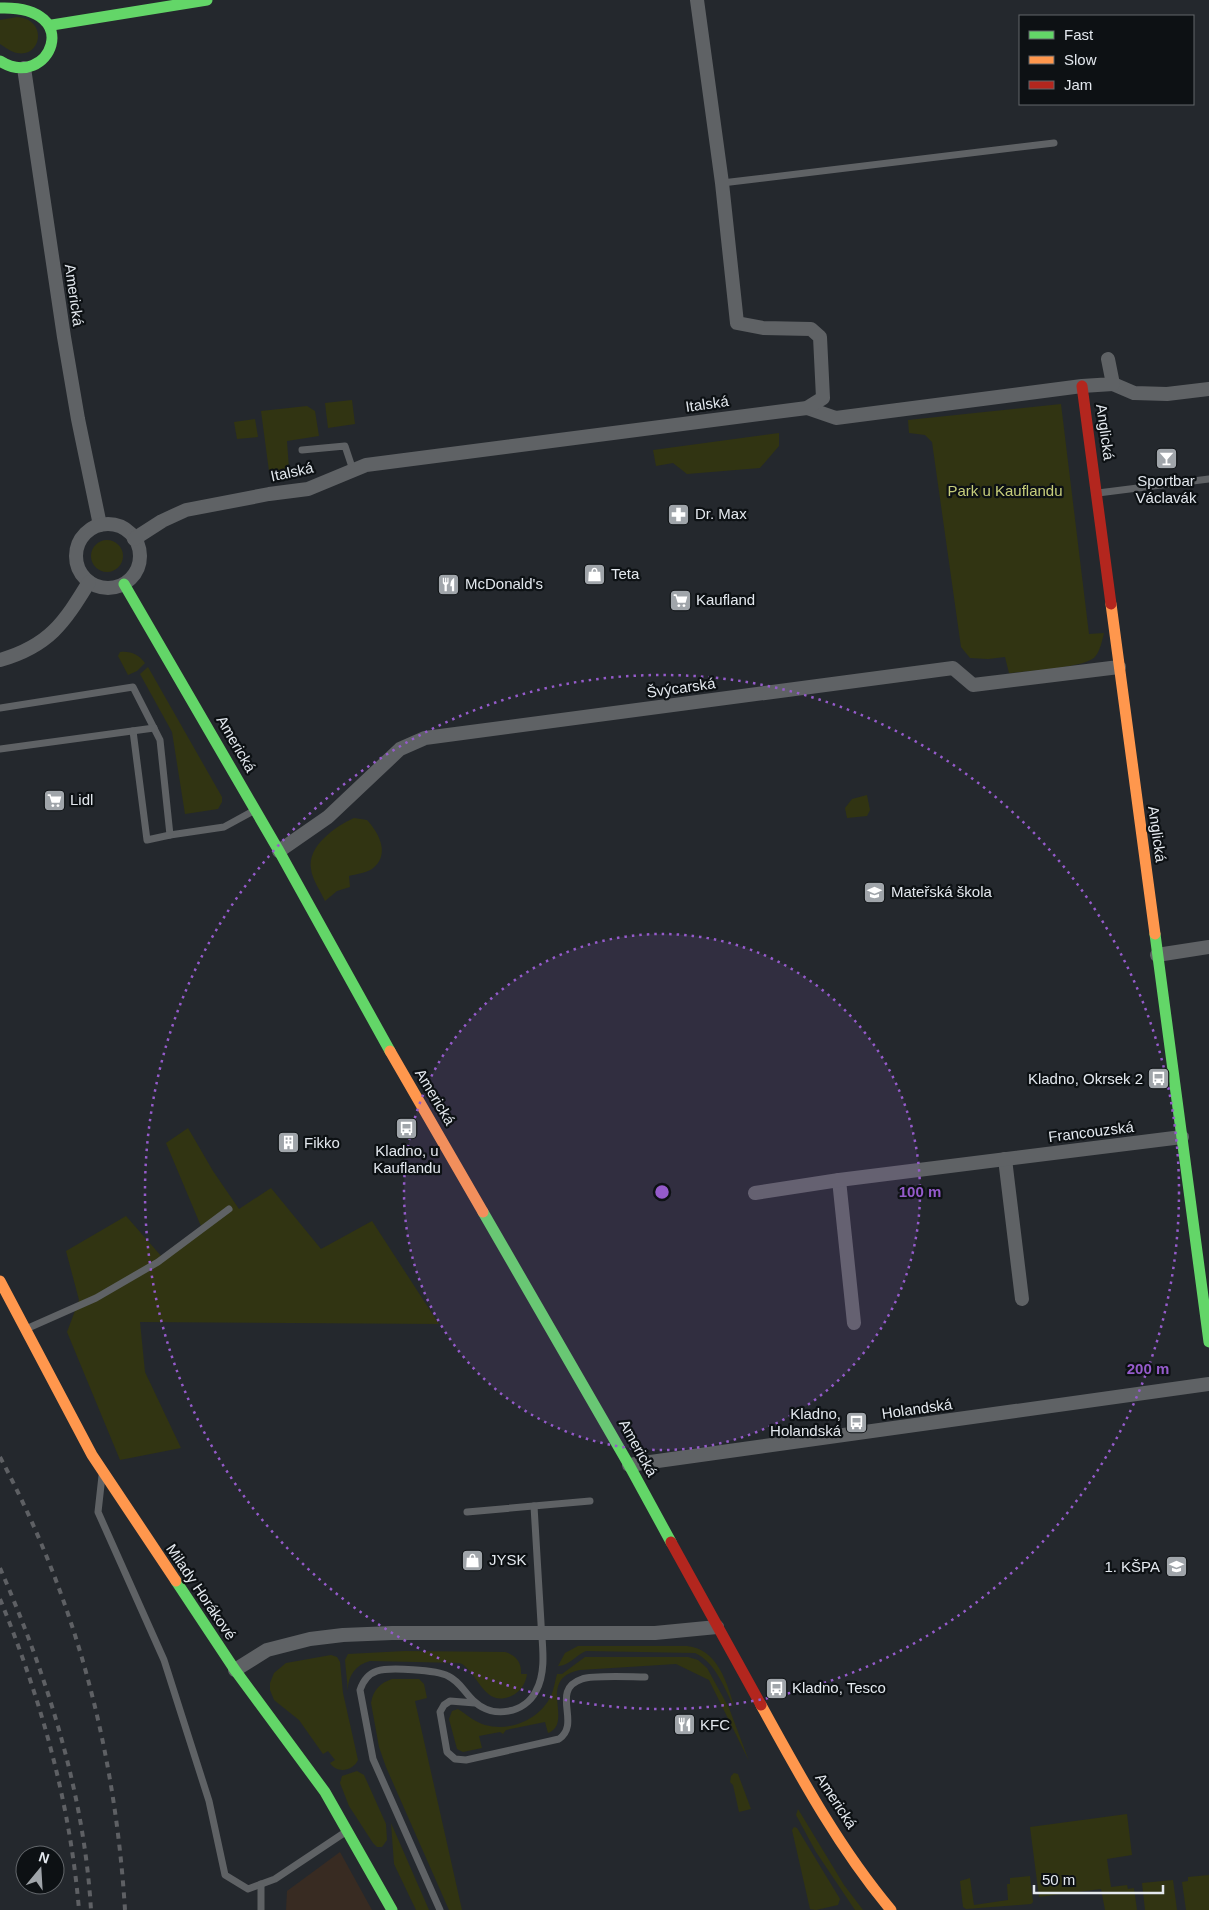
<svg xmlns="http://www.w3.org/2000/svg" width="1209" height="1910" font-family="Helvetica,sans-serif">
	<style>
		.industrial { fill: #382b22 }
		.green { fill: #313412 }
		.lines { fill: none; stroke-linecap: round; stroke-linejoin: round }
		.lane { stroke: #5f6265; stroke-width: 7 }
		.street { stroke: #5f6265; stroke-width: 14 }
		.fast { stroke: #63d668; stroke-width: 11 }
		.slow { stroke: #ff974d; stroke-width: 11 }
		.jam { stroke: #b3261e; stroke-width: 11 }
		.rail { stroke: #5e6064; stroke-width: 4; stroke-dasharray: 6 6; stroke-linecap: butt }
		.ring { fill: none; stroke: #955bcb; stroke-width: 2.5; stroke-dasharray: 2.5 5 }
		.labels { text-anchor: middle; stroke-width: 4.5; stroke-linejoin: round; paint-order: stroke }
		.street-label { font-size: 15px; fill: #e3e8ee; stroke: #0d1114 }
		.poi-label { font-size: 15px; fill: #e3e8ee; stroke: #0d1114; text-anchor: start }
		.park-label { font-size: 15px; fill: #c7ce7b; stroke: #0d1114 }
		.centre { fill: #955bcb; stroke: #0d1114; stroke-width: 2.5 }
		.ring-label { font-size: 15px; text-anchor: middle; font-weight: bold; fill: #955bcb; stroke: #0d1114; stroke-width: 4.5; stroke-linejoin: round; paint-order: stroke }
	</style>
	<rect width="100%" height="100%" fill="#24282d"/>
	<path class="industrial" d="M340,1852L372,1910H286L287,1891Z"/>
	<g class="green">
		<path d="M17,17C48,19 42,58 17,53C11,52 5,47 0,44V20Z"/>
		<path d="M352,400L355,424L328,428L325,403Z"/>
		<path d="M1061,404L1089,634L1104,633C1102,641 1100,652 1094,658C1081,668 1027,671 1009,673L1005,657L988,659L970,658L961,647L932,442L925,435L909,433L908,420Z"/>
		<path d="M307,406L315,411L319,436L287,441L289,469L269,471L261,411Z"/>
		<path d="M255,419L258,437L237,439L234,422Z"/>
		<path d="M779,433V446L760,468L687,474L673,463L656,466L653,450Z"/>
		<circle cx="107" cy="556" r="16"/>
		<path d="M120,652C131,651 138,654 145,663L137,671L128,675L118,656Z"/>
		<path d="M148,667L222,797V802L218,809L185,814L172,732L140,674Z"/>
		<path d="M867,795L870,810L867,816L847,818L845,808L852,799Z"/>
		<path d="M354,818L367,820C379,833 391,855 372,869C366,873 356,874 349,876L350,887L337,891L325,901C321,892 312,879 311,869C307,846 336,826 354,818Z"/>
		<path d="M188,1128L213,1171L239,1209L271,1188L321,1249L372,1221L439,1324L140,1322L145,1372L181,1448L120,1460L67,1332L79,1300L66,1251L126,1216L162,1257L203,1231L166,1143Z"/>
		<path d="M578,1646H687C718,1649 727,1683 735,1709C725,1690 716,1662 695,1653L586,1651C576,1655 569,1666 558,1666L565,1653Z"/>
		<path d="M405,1651L505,1652C516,1655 522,1663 521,1674H527C526,1682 522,1689 515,1694C484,1712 479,1672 460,1663L370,1661C355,1665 347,1677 348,1692L345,1660L348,1654Z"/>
		<path d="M331,1655L337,1657L340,1662L343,1693L358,1760C353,1771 337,1774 330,1763L335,1760L328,1751L323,1754L299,1720L274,1700L270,1690V1683L274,1673L286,1663Z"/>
		<path d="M585,1657H688L698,1660L707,1668L729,1708L749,1761L709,1680L676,1664L580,1670C535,1679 575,1722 548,1733L545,1722L506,1730L503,1734L500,1732L479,1736L482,1748L463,1752L457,1749L449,1719L452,1711L458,1709C467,1715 475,1722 485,1725C510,1732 539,1720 551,1696C554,1689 555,1681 557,1674H562Z"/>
		<path d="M392,1679H419L424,1684L427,1698L415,1701L462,1910H449L386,1767L379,1747L371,1703C373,1690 380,1683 392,1679Z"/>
		<path d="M357,1771L364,1775L386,1824L387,1840L382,1847H377L373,1843L349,1806L340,1783L342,1776Z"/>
		<path d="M734,1773L738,1774L751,1809L739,1812L733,1785L730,1782L731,1776Z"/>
		<path d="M798,1809L844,1885L863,1910H855L816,1852L796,1815Z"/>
		<path d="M1127,1814L1132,1855L1107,1859L1111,1887L1127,1885L1128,1889L1134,1888L1137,1910H1105L1101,1889L1039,1897L1030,1827Z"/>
		<path d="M391,1823L429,1910H416L394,1864Z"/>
		<path d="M794,1827L797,1828L840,1899L838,1905L816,1910L810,1909L792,1830Z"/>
		<path d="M1209,1875V1910H1186L1182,1882L1188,1881V1877Z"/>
		<path d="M1030,1876L1033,1902L1031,1904L966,1909L963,1907L960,1881L970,1878L974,1905L1008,1900L1007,1884H1010V1878Z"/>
		<path d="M1173,1880L1177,1910H1145L1142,1883Z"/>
	</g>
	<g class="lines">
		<g class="lane">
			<path d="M722,183L1054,143"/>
			<path d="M302,450L345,446L353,470"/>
			<path d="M1098,493L1209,479"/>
			<path d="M0,708L133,687L160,740L170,835L224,827L255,810"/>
			<path d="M133,731L147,840L170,835"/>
			<path d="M0,749L154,728"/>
			<path d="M26,1329L96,1298L158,1262L229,1209"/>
			<path d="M102,1476L98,1512L164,1660L209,1801L225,1875L248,1889L275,1879L347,1831"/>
			<path d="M467,1512L590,1501"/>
			<path d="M475,1703L450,1701L444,1705L440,1712L447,1752L455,1759L466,1760L559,1739C582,1723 549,1690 582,1679C593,1675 631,1677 645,1677"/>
			<path d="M261,1884V1910"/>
			<path d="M440,1910L373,1759L360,1690C363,1681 368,1674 377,1671C389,1667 437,1670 448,1676C461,1682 465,1694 475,1702C493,1719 525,1713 536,1691C547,1671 542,1644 541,1623C539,1584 536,1545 534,1506"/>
		</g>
		<g class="street">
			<path d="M24,68L64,337L78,419L100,525"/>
			<path d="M1113,384L1134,393L1167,394L1209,389"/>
			<path d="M807,408L836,418L1082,386L1113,384L1108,359"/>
			<circle cx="108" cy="556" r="32"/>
			<path d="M134,539L162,521L186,510L269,494L308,489L366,465L807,408L823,398L820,337L811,329L763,328L737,323L722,183L697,0"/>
			<path d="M0,660C49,646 64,623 89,582"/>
			<path d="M279,851L328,817L400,749L425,738L953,668L973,685L1119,667"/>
			<path d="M1157,955L1209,947"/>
			<path d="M1005,1159L1022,1299"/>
			<path d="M839,1180L854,1323"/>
			<path d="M755,1193L839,1180L1182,1137"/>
			<path d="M629,1465L1209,1384"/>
			<path d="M235,1670L267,1650L310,1639L343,1635L392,1633H655L717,1627"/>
		</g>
		<g class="fast">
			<path d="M0,8C87,5 49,92 0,61"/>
			<path d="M52,25L207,0"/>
			<path d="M124,584L279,851L390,1051"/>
			<path d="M1155,934L1209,1342"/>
			<path d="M483,1212L629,1465L671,1542"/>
			<path d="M176,1581L235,1670L325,1792L392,1910"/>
		</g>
		<g class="slow">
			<path d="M1111,604L1155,934"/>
			<path d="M390,1051L483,1212"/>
			<path d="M0,1281L92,1455L176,1581"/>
			<path d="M761,1705C800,1776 839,1848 891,1910"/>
		</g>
		<g class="jam">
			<path d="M1082,386L1111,604"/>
			<path d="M671,1542L761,1705"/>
		</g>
		<g class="rail">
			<path d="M0,1457C76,1600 115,1749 125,1910"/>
			<path d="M0,1568C47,1676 84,1792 91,1910"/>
			<path d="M0,1599C41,1699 70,1802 79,1910"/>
		</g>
	</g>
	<circle cx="662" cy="1192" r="258" fill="#955bcb" fill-opacity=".12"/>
	<g class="ring">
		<circle cx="662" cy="1192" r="258"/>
		<circle cx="662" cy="1192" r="517"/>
	</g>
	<defs>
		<symbol id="bar-square" viewBox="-11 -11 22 22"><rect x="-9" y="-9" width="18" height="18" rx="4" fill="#a0a5aa" stroke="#0d1114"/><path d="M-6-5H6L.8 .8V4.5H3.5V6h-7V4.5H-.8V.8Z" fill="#fff"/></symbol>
		<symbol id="pharmacy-square" viewBox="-11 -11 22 22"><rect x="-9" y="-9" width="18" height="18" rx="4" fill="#a0a5aa" stroke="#0d1114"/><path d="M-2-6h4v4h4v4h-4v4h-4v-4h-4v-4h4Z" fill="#fff"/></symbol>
		<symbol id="shop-square" viewBox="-11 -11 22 22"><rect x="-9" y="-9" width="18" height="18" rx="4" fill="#a0a5aa" stroke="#0d1114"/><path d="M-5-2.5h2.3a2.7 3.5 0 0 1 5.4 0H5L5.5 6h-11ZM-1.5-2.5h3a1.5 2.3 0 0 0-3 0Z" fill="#fff"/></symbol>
		<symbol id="restaurant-square" viewBox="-11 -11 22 22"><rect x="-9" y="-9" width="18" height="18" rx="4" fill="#a0a5aa" stroke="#0d1114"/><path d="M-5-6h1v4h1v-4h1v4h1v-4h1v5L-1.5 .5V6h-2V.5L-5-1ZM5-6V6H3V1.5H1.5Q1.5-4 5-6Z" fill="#fff"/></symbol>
		<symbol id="supermarket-square" viewBox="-11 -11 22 22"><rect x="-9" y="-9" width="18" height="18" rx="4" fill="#a0a5aa" stroke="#0d1114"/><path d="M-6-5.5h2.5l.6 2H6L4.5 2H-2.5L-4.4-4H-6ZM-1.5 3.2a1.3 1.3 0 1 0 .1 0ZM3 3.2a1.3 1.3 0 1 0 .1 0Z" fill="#fff"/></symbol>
		<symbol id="school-square" viewBox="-11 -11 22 22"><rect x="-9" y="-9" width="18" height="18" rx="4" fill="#a0a5aa" stroke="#0d1114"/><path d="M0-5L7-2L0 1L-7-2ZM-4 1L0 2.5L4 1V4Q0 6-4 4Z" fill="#fff"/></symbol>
		<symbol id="bus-square" viewBox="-11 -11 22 22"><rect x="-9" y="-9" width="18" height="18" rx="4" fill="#a0a5aa" stroke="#0d1114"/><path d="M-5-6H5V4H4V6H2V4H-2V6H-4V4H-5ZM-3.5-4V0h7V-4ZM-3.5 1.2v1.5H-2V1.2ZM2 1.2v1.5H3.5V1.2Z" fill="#fff"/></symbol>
		<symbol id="building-square" viewBox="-11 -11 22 22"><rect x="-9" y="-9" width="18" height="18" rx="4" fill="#a0a5aa" stroke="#0d1114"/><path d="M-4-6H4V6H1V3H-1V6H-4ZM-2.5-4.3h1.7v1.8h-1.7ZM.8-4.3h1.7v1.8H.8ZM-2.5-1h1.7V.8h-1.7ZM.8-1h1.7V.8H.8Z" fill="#fff"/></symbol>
	</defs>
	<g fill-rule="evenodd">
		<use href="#bar-square" x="1154" y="446" width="25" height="25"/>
		<use href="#pharmacy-square" x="666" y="502" width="25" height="25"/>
		<use href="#shop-square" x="582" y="562" width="25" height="25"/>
		<use href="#restaurant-square" x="436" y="572" width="25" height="25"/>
		<use href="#supermarket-square" x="668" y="588" width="25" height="25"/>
		<use href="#supermarket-square" x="42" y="788" width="25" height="25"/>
		<use href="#school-square" x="862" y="880" width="25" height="25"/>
		<use href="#bus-square" x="1146" y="1066" width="25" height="25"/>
		<use href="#bus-square" x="394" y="1116" width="25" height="25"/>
		<use href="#building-square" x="276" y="1130" width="25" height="25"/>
		<use href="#bus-square" x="844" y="1410" width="25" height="25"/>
		<use href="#shop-square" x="460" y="1548" width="25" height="25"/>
		<use href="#school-square" x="1164" y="1554" width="25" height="25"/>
		<use href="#bus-square" x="764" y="1676" width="25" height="25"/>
		<use href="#restaurant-square" x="672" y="1712" width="25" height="25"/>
	</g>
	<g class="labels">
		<g class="street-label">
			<text transform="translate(74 295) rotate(82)" y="5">Americká</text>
			<text transform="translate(707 404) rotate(-8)" y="5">Italská</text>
			<text transform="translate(1105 432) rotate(82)" y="5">Anglická</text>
			<text transform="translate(292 472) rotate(-12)" y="5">Italská</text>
			<text transform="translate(681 688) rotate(-8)" y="5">Švýcarská</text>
			<text transform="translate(236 744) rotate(60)" y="5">Americká</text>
			<text transform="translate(1157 834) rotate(82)" y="5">Anglická</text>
			<text transform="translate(435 1097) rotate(59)" y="5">Americká</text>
			<text transform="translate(1091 1132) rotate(-7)" y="5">Francouzská</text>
			<text transform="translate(917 1409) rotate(-8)" y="5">Holandská</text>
			<text transform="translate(638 1448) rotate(61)" y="5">Americká</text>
			<text transform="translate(201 1592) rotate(56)" y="5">Milady Horákové</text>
			<text transform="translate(836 1801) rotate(57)" y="5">Americká</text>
		</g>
		<g class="poi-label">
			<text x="1166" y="486" text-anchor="middle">Sportbar<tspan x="1166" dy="17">Václavák</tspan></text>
			<text x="695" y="519">Dr. Max</text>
			<text x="611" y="579">Teta</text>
			<text x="465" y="589">McDonald's</text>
			<text x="696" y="605">Kaufland</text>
			<text x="70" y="805">Lidl</text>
			<text x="891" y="897">Mateřská škola</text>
			<text x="1143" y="1084" text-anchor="end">Kladno, Okrsek 2</text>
			<text x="304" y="1148">Fikko</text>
			<text x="407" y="1156" text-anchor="middle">Kladno, u<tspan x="407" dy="17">Kauflandu</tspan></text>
			<text x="841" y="1419" text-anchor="end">Kladno,<tspan x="841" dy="17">Holandská</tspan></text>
			<text x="489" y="1565">JYSK</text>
			<text x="1160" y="1572" text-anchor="end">1. KŠPA</text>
			<text x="792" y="1693">Kladno, Tesco</text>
			<text x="700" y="1730">KFC</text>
		</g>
		<g class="park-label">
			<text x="1005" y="496">Park u Kauflandu</text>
		</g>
	</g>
	<circle cx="662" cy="1192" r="8" class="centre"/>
	<g class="ring-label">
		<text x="920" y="1197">100 m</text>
		<text x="1148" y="1374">200 m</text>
	</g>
	<rect x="1019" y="15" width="175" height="90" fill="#0d1114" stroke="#63676b"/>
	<rect x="1029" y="31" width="25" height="8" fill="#63d668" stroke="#63676b"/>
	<text x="1064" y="40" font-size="15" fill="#e3e8ee">Fast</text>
	<rect x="1029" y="56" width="25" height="8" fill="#ff974d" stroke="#63676b"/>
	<text x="1064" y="65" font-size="15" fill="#e3e8ee">Slow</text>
	<rect x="1029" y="81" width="25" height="8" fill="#b3261e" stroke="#63676b"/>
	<text x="1064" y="90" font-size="15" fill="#e3e8ee">Jam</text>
	<g transform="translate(40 1870) rotate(18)"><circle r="24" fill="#0d1114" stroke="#63676b"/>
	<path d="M0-4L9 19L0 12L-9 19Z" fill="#a0a5aa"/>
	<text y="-8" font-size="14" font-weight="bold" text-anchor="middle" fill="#e3e8ee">N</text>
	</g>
	<path d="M1034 1885v8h129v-8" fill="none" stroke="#e3e8ee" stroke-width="2.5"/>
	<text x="1042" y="1885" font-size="15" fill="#e3e8ee" stroke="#0d1114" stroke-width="4" paint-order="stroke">50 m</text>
</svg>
